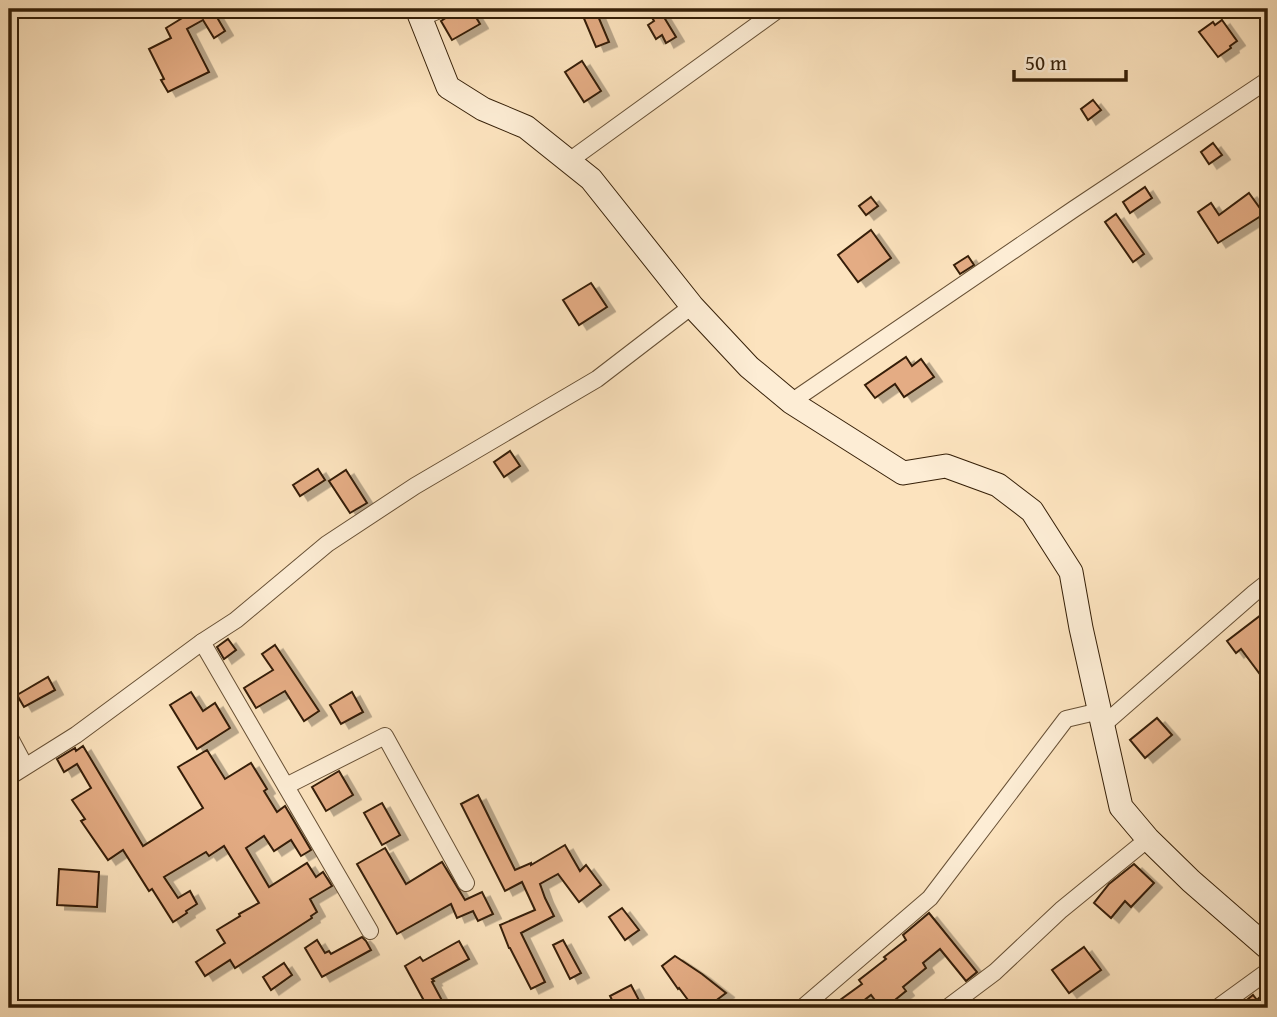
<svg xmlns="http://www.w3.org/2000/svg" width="1277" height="1017" font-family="'Gentium Book Plus',serif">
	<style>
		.building { fill: #e4ac84; stroke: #351f07; stroke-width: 2; filter: url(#shadow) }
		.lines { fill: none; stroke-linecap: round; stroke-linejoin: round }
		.street-casing { stroke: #675035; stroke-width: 18 }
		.secondary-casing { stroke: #351f07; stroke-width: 25 }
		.street { stroke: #fdedd5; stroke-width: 16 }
		.secondary { stroke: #fdedd5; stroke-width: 23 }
	</style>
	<defs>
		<filter id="shadow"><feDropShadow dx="8" dy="4.5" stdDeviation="0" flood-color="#0004"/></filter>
	</defs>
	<rect width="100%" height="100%" fill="#fce3be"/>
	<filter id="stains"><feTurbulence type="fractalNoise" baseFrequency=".00286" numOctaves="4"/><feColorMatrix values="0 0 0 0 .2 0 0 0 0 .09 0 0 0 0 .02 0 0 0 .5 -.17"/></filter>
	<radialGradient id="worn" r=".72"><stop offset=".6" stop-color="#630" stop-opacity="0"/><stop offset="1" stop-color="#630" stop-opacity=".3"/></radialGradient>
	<g class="building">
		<path d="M197,9H224L215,14L225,31L214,38L203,20L187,29L209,72L168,92L161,80L164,79L149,49L171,38L166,28Z"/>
		<path d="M460,9H471L480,24L452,40L441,21Z"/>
		<path d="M580,9H595L609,42L596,47Z"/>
		<path d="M647,9H659L676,37L666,43L662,35L656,39L648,25L654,21Z"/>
		<path d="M1222,20L1237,41L1230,46L1231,48L1218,57L1199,32L1213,22L1215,25Z"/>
		<path d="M582,61L601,91L584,102L565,72Z"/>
		<path d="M1093,100L1101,110L1088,120L1081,109Z"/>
		<path d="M1213,143L1222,155L1209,164L1201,152Z"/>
		<path d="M1145,187L1152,198L1130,213L1123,202Z"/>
		<path d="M1249,193L1264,214L1218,243L1198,212L1211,203L1219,215Z"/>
		<path d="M871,197L878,206L866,215L859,206Z"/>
		<path d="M1116,214L1144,254L1133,262L1105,222Z"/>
		<path d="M871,230L891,258L858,282L838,255Z"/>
		<path d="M968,256L974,265L960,274L954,265Z"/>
		<path d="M591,283L607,307L579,325L563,300Z"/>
		<path d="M906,357L912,366L921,359L934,377L904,397L895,384L875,398L865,385Z"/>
		<path d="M510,451L520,466L504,477L494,462Z"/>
		<path d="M318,469L325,480L300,496L293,485Z"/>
		<path d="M346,470L367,503L350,513L329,481Z"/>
		<path d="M1261,615L1268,624V685L1241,649L1236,653L1227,641Z"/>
		<path d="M228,639L236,650L224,659L217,647Z"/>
		<path d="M275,645L319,711L304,721L285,691L256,708L244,688L273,670L262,654Z"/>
		<path d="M48,677L55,690L24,707L17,695Z"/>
		<path d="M191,692L203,711L215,703L230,728L197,749L170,705Z"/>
		<path d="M352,692L363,712L341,724L330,705Z"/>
		<path d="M1157,718L1172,735L1145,758L1130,740Z"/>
		<path d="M83,746L143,846L203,808L178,767L207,750L225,779L251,763L267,789L264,791L277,812L285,806L311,850L301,856L291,840L274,851L264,836L246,848L269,887L307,863L316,877L323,872L332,886L310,899L317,912L311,916L312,918L235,968L230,960L205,976L196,962L225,943L217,930L240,916L239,914L259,903L224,846L209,856L206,852L164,877L178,898L190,891L197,904L186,911L187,913L173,922L152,889L149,891L123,850L108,860L81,821L85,819L72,800L91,788L77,764L64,772L57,759L75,748L76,751Z"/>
		<path d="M339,771L353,795L326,811L312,787Z"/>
		<path d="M478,795L515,870L531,863V865L565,845L580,871L586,865L601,885L579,902L558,874L540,884L545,898L554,916L521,933L545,982L531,989L510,948H509L500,925L535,910L522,882L505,891L461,804Z"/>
		<path d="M382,803L400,835L382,845L364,813Z"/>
		<path d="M385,848L406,884L442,862L465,900L482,892L493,914L478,921L473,911L457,918L451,904L397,934L357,864Z"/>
		<path d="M1134,864L1154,883L1131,907L1125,901L1111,918L1094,903L1109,884Z"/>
		<path d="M59,869L99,872L97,907L57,905Z"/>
		<path d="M622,908L639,930L625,940L609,917Z"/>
		<path d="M929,913L977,972L966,981L940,949L923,963L926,968L903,987L906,991L885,1008H881L871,995L854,1008H829L862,984L859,980L886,959L884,957L906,940L903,935Z"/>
		<path d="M362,937L366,941L371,950L322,977L305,948L317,940L325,953L329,951L331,954Z"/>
		<path d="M563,940L581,973L570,979L553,945Z"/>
		<path d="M459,941L469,959L432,979L434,981L432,982L446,1008H428L405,966L420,957L423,961Z"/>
		<path d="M1084,947L1101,970L1069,993L1052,970Z"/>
		<path d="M675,956L702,974L726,993L706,1008H694L679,988L678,989L662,966Z"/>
		<path d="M284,963L292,975L271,990L263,977Z"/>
		<path d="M631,985L643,1008H616L610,996Z"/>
		<path d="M1268,989V1008H1237L1253,995L1257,1000Z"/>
	</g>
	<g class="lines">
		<defs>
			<g id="street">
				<path d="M420,18L442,9"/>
				<path d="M569,161L779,9"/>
				<path d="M791,402L1074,209L1268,80"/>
				<path d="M202,642L370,931"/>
				<path d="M1103,725L1254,593L1268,582"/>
				<path d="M9,736L25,766"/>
				<path d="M9,777L76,735L202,642L236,620L327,544L415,486L597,379L692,306"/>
				<path d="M286,786L385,736L466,883"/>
				<path d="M802,1008L930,898L1066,719L1100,711"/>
				<path d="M947,1008L995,972L1061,910L1148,839"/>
				<path d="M1217,1008L1268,971"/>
			</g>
			<path id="secondary" d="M417,9L448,87L483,109L526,127L591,179L692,306L749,367L791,402L903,473L946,466L998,485L1032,511L1071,572L1081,628L1121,807L1148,839L1191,881L1268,948"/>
		</defs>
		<use href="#street" class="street-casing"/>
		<use href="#secondary" class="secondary-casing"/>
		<use href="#street" class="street"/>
		<use href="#secondary" class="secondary"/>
	</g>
	<rect width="1277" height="1017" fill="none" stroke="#fce3be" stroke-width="35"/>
	<rect x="10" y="10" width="1256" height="996" fill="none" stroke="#351f07" stroke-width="3.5"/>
	<rect x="18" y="18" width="1242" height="982" fill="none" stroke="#351f07" stroke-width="2"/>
	<path d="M1014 70v10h112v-10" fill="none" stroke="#351f07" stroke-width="3.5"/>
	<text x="1025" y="70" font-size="21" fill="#351f07" stroke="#fdedd5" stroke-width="5" paint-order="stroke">50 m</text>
	<rect width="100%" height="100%" filter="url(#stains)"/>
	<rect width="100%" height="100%" fill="url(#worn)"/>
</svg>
